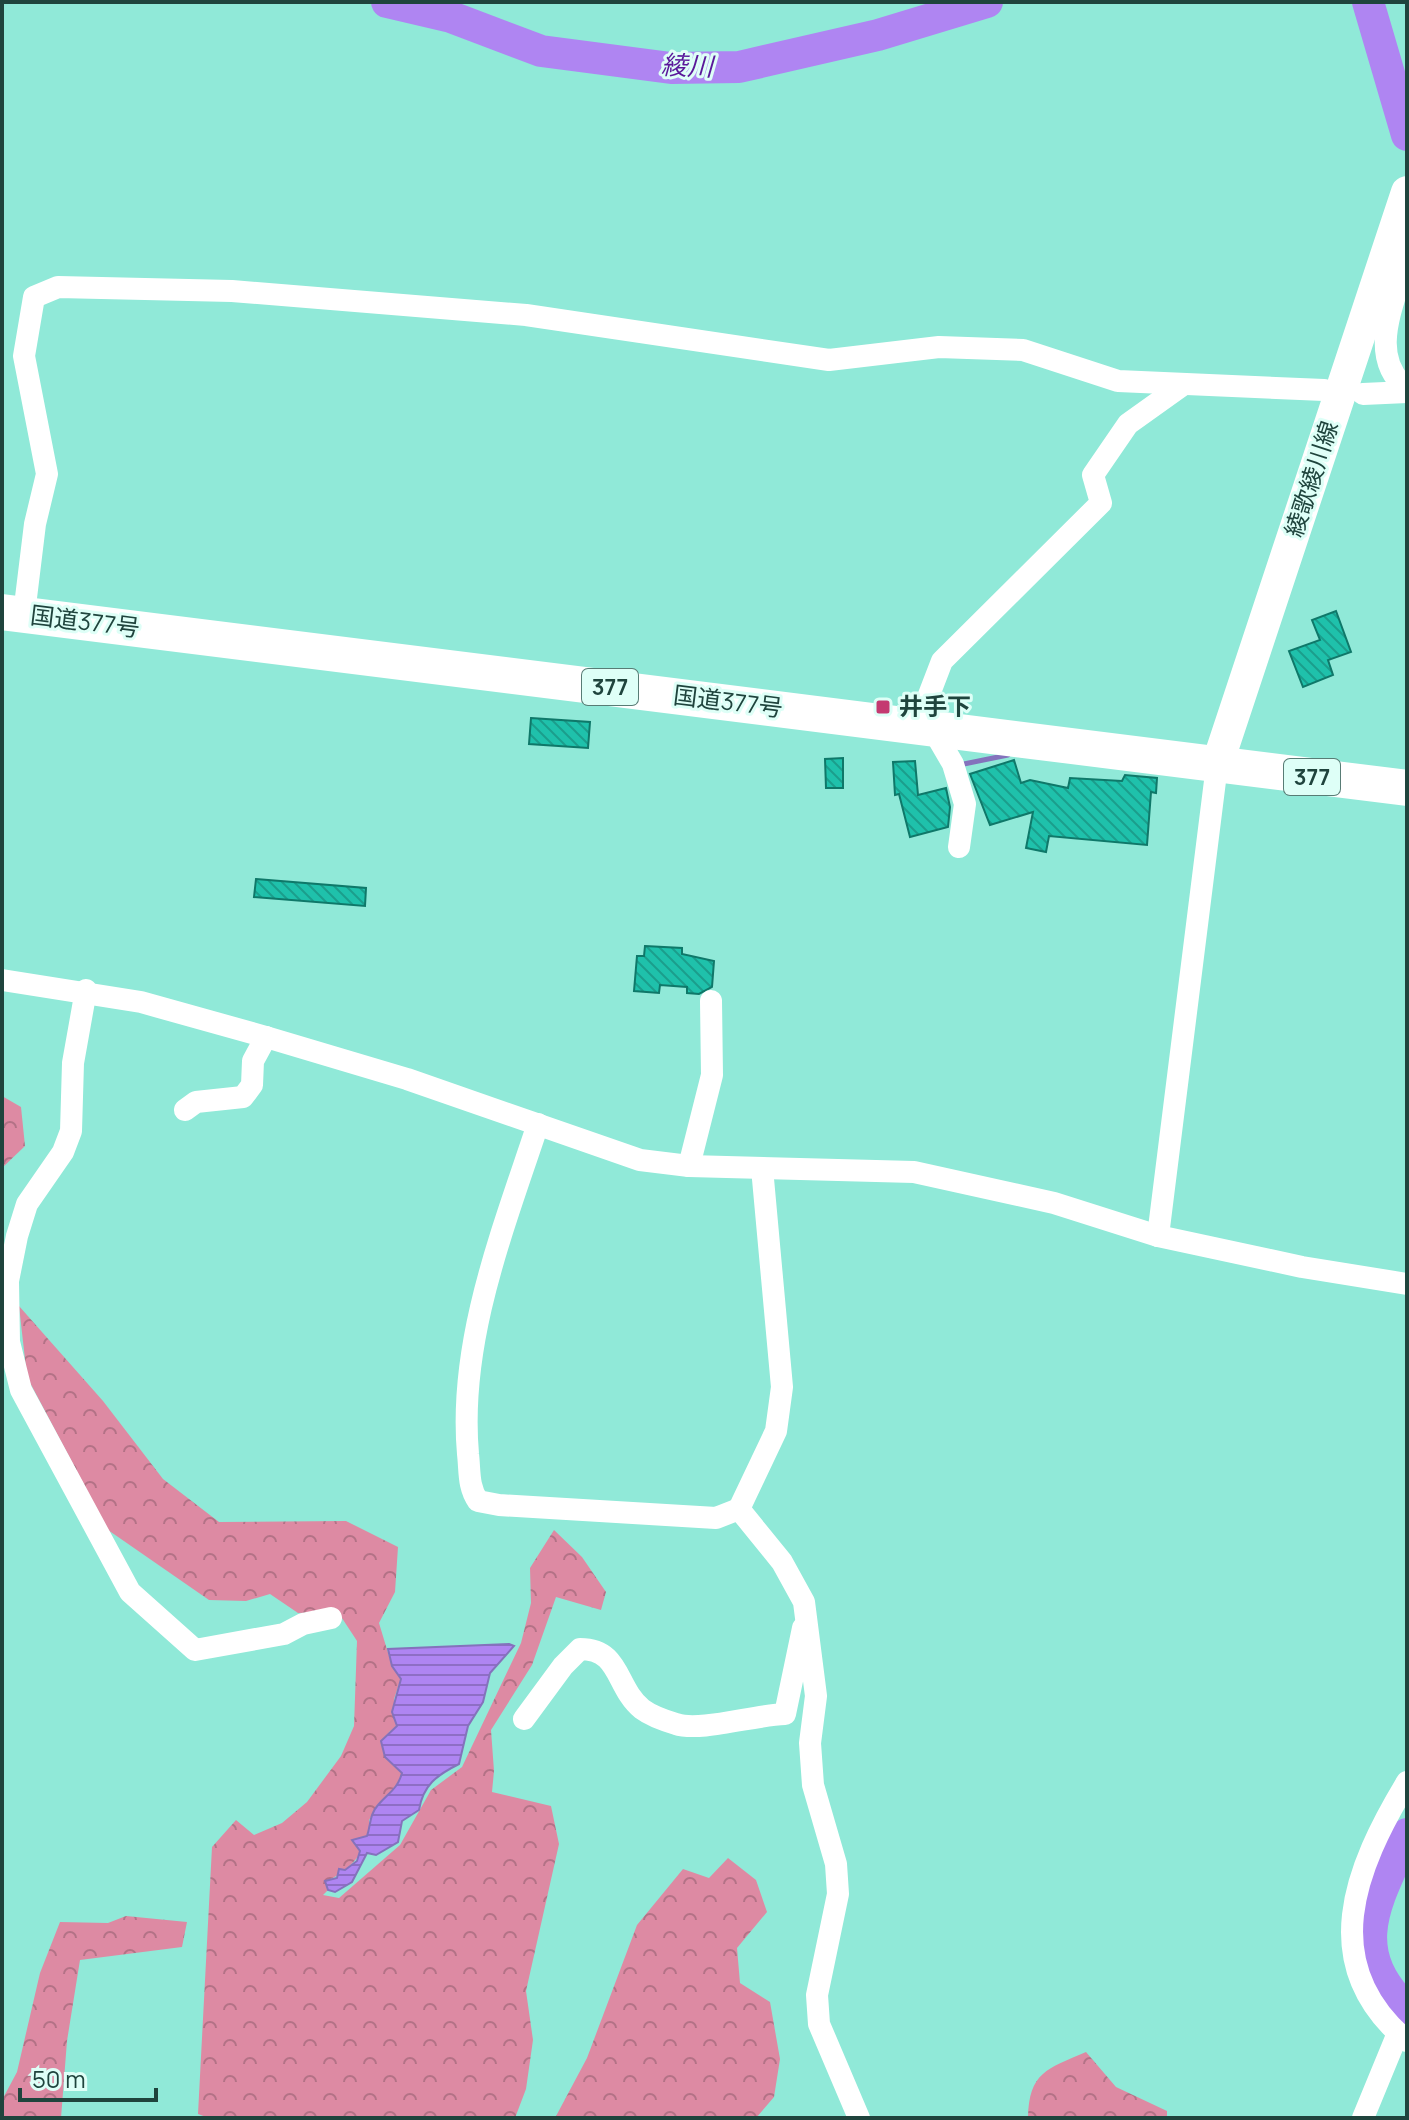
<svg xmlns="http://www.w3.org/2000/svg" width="1409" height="2120" font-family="Manrope,'Noto Sans JP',sans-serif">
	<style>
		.forest { fill: url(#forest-crowns) }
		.water { fill: url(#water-rules); stroke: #8472bc; stroke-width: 2 }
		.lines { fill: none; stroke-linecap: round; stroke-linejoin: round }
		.stream { stroke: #8472bc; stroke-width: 5 }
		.river { stroke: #af85f2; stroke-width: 32 }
		.building { fill: url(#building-back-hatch); stroke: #0f7869; stroke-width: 2 }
		.minor { stroke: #fff; stroke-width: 22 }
		.secondary { stroke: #fff; stroke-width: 32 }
		.trunk { stroke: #fff; stroke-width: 36 }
		.poi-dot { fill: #c43a71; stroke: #defff7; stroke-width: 3 }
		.labels { text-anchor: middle; stroke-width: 6; stroke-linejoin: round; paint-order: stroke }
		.shield { fill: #defff7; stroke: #587c75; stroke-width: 2 }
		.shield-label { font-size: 22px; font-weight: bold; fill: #1f443d }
		.street-label { font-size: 24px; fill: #1f443d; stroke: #defff7 }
		.poi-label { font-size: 24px; font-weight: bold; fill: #1f443d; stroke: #defff7; text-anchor: start }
		.water-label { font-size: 26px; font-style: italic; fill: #5a189a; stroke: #defff7 }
	</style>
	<defs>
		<pattern id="forest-crowns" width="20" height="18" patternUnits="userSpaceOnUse" patternTransform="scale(2)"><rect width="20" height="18" fill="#dd8aa3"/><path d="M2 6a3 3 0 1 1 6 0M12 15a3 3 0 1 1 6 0" fill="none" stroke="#b37286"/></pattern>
		<pattern id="water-rules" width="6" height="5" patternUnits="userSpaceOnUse" patternTransform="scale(2)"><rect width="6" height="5" fill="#af85f2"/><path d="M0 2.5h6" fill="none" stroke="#8e6ec5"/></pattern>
		<pattern id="building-back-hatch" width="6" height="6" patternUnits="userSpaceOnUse" patternTransform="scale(2)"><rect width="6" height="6" fill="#1fc1ab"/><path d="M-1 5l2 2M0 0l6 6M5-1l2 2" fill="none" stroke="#1b9e8c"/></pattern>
	</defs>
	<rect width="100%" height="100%" fill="#90e9d8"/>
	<g class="forest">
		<path d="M2,1096L21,1107L25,1146L2,1168Z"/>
		<path d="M19,1306L103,1401L163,1479L219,1522L346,1521L398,1547L395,1592L379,1623L392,1666L401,1678L394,1699L397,1726L389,1732L385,1757L402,1773C396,1794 379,1802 369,1820C375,1845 347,1874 326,1881L328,1890L323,1895L339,1898L400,1845L431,1790L462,1767L521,1643L531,1603L530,1568L554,1530L582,1557L606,1592L601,1610L556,1597L532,1665L491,1730L494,1771L492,1792L551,1806L559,1844L526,1991L533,2040L526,2089L515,2118H209L198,2114L212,1847L236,1820L254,1835L282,1823L307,1802L341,1756L354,1726L357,1641L338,1612L298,1613L270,1594L246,1601L209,1600L108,1530L27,1377Z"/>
		<path d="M728,1858L756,1880L767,1912L737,1948L740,1983L770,2002L780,2059L774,2097L756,2118H555L587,2058L637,1925L683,1869L709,1878Z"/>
		<path d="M126,1916L187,1922L182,1947L80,1960L67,2041L61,2118H2V2100L17,2072L40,1973L60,1922L108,1923Z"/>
		<path d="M1086,2052L1116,2087L1167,2111V2118H1028C1029,2072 1047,2069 1086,2052Z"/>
	</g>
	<path class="water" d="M509,1644L514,1646L490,1673L483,1702L468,1726L459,1764C437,1775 423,1785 419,1810L402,1821L398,1842L376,1855L367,1853L352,1882L335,1892L328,1890L325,1881L337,1878L339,1869L345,1870L357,1861L360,1851L352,1840L367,1836C371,1825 369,1815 378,1805C389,1792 397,1790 402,1773L385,1757L381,1741L397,1726L392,1712L401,1679L392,1666L388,1649Z"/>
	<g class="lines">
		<path class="stream" d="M959,765L1008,755"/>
		<g class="river">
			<path d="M387,2L451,17L541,51L671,68L739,67L878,35L987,2"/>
			<path d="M1368,2L1407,135"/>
			<path d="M1407,1834C1377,1901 1344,1949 1407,2009"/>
		</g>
	</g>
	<g class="building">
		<path d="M1336,611L1351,652L1328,660L1333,675L1303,687L1289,651L1320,640L1312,620Z"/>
		<path d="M531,718L590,722L588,748L529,744Z"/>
		<path d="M843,758V788H826L825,759Z"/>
		<path d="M1014,760L1021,783L1030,780L1068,788L1070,778L1122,781L1125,775L1157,778L1156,793L1151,792L1147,845L1049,836L1046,852L1026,848L1033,812L990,825L970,774Z"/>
		<path d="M915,761L918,795L946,788L950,807L948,827L910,837L899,794L895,795L893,762Z"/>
		<path d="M256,879L366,888L365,906L254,897Z"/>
		<path d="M645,946L682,948V954L714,961L712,987L699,994L687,993V987L660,985L659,993L634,991L637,956H644Z"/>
	</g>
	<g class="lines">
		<g class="minor">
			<path d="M1407,254C1398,298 1364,354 1407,389"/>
			<path d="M1363,394L1407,392"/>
			<path d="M24,614L35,524L47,474L24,356L34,297L58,287L232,291L526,315L829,360L939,347L1023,350L1118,381L1324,390"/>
			<path d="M917,726L942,661L1101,503L1093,475L1128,424L1184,384"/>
			<path d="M932,728L953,764L965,804L959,847"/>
			<path d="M2,980L141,1002L266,1037L407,1079L640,1160L689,1166L914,1172L1054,1203L1158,1236L1302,1267L1407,1284"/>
			<path d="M86,990L73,1063L71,1131L63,1152L27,1204L17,1236L8,1281L9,1342L21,1390L130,1592L195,1650L284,1634L303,1624L331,1618"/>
			<path d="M185,1110L196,1102L243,1097L252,1085L253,1061L266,1037"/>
			<path d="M538,1124C503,1230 458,1341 468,1454C470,1471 468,1487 478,1501L499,1505L716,1518L739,1509"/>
			<path d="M689,1166L712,1075L711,1001"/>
			<path d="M762,1168L782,1387L776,1431L739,1509L782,1562L804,1602L816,1696L810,1743L813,1785L836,1864L838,1894L817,1995L819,2024L859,2118"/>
			<path d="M1158,1236L1217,765"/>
			<path d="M524,1719L563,1666L580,1649C621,1649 615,1687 642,1709C650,1715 666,1721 676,1724C700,1732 754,1715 785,1714L803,1628"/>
			<path d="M1407,1782C1355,1868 1315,1964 1407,2041"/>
			<path d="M1363,2118L1398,2033"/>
		</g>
		<path class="secondary" d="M1217,765L1407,192"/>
		<path class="trunk" d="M2,612L1407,788"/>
	</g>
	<rect class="poi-dot" x="875" y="699" width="16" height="16" rx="4"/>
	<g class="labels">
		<g class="shield">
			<rect x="582" y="669" width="56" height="36" rx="6"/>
			<rect x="1284" y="759" width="56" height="36" rx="6"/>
		</g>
		<g class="shield-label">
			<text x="610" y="695">377</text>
			<text x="1312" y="785">377</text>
		</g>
		<g class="street-label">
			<text transform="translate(1312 479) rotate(-72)" y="8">綾歌綾川線</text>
			<text transform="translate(85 622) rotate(7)" y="8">国道377号</text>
			<text transform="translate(728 702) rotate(7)" y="8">国道377号</text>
		</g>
		<g class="poi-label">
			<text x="899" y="715">井手下</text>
		</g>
		<g class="water-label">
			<text transform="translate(687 66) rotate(2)" y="9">綾川</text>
		</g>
	</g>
	<rect width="1409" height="2120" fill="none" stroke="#1f443d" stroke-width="8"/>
	<path d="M20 2088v12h136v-12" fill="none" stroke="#1f443d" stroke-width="4"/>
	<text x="32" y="2088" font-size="24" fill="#1f443d" stroke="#defff7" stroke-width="6" paint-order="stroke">50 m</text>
</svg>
